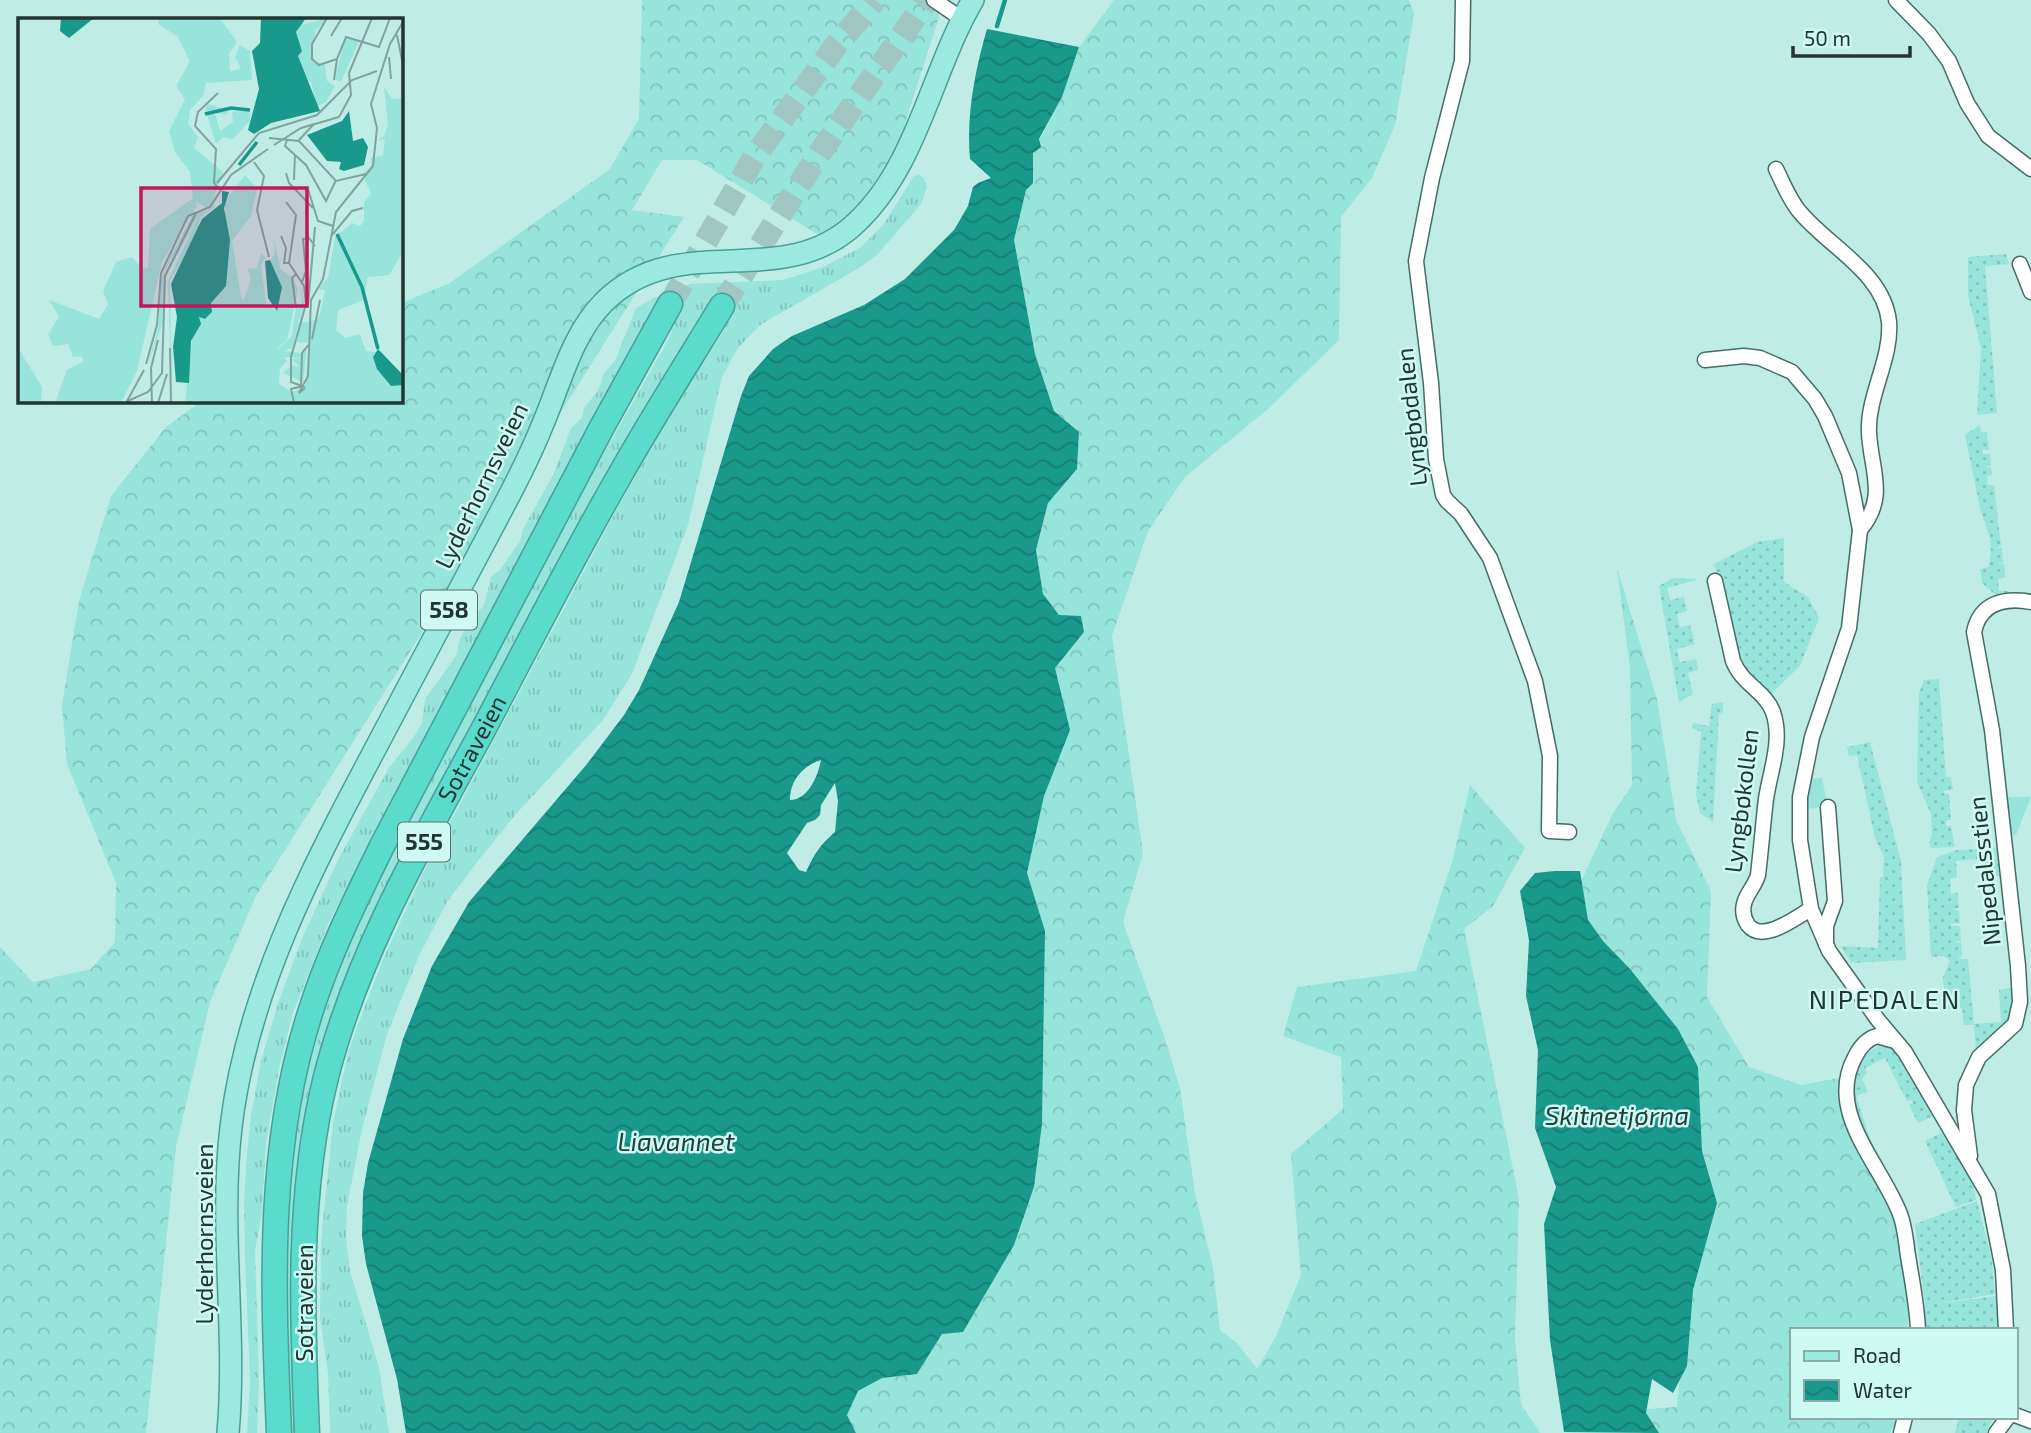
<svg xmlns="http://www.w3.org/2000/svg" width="2031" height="1433" font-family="'Exo 2',sans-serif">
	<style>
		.grass { fill: url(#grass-tufts) }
		.forest { fill: url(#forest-crowns) }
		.park { fill: #97e4da }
		.garden { fill: url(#garden-dots) }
		.water { fill: url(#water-waves); fill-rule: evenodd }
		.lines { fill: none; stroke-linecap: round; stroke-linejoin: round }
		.stream { stroke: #19988c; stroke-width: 4.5 }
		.motorway-tunnel { stroke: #a1c7c2; stroke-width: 24; stroke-dasharray: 24 12; stroke-linecap: butt }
		.minor-casing { stroke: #446d67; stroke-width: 17 }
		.primary-casing { stroke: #47a196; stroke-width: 24 }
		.motorway-casing { stroke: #47a196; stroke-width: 27 }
		.minor { stroke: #fff; stroke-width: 14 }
		.primary { stroke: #9ce9e0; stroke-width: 21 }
		.motorway { stroke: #5adbcc; stroke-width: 24 }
		.labels { text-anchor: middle; stroke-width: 5; stroke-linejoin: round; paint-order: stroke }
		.shield { fill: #cdfaf3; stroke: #56706c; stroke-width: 2 }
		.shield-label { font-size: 23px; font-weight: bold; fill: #233532 }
		.street-label { font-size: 24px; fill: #233532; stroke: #cdfaf3 }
		.neighbourhood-label { font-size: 26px; letter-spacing: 2px; fill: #233532; stroke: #cdfaf3 }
		.water-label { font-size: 26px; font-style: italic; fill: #243e3a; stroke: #cdfaf3 }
		.inset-river { fill: none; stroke: #19988c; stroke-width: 3.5 }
		.inset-road { fill: none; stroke: #81a39e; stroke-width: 2 }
		.view { fill: #c2185b; fill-opacity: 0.15; stroke: #c2185b; stroke-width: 3.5 }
		.inset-edge { fill: none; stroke: #233532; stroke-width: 3.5 }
	</style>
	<defs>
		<pattern id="grass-tufts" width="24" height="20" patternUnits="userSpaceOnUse" patternTransform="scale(1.75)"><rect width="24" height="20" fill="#97e4da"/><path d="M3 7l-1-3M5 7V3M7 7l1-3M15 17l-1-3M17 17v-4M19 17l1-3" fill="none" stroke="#82c4bc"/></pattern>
		<pattern id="forest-crowns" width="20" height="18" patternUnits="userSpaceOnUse" patternTransform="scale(1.75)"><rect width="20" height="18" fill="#97e4da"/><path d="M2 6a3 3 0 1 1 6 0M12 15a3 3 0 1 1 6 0" fill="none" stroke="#82c4bc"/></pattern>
		<pattern id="garden-dots" width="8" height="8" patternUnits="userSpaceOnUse" patternTransform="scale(1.75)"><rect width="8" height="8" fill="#97e4da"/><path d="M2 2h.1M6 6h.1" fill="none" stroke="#82c4bc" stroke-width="1.8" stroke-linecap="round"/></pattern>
		<pattern id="water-waves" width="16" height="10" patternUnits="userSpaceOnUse" patternTransform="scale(1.75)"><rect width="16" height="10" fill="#19988c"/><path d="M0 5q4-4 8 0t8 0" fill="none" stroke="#167d73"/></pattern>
	</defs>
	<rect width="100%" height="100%" fill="#c0ece6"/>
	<path class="grass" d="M918,174L924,178L927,187L921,204L877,255L859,268L760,325L738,348L722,377L688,525L632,674L603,720L516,814L478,861L447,902L419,956L387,1034L362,1129L347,1206L346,1237L350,1271L379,1367L389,1433H330L328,1373L320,1318L321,1241L333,1123L348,1053L360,1019L384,957L423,873L619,505L678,401L724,330L731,310H706L691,331L554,566L557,568L329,1024L297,1433H292L286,1262L288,1189L295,1126L310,1047L361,913L574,506L667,342L675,322L674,313L662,306L651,312L617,372L329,922L293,1013L279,1069L266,1143L262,1213L255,1251L259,1380L257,1433H247L250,1382L245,1258L244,1201L247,1153L251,1115L261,1061L278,1003L303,936L339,858L388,769L413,738L422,723L425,699L456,656L460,639L468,623L484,605L491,577L500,570L520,541L522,531L553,475L571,428L582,418L584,408L598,391L604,373L615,361L636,308L654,298L690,284L783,280L823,267L861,247L883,225L914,176Z"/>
	<g class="forest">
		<path d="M642,0H938L939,17L906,120L897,158L843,250L697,160H662L632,210L684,217L256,896L210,1002L176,1147L146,1433H0V947L33,982L91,969L115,942L116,883L67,764L62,705L79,601L111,496L166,427L202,401H401V303L448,284L609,170L639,119Z"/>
		<path d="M1114,0H1409L1414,14L1395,125L1372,178L1341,217L1339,340L1268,409L1185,477L1148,531L1112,636L1143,853L1123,922L1165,1039L1180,1088L1195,1193L1213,1268L1220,1330L1237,1343L1257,1369L1276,1336L1301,1275L1291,1154L1343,1109L1341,1057L1283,1036L1297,987L1416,971L1453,859L1470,785L1525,848L1493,906L1464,929L1519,1198L1515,1339L1521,1404L1540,1433H856L847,1415L857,1391L882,1378L917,1374L942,1334L1014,1245L1034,1187L1042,1124L1045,931L1027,873L1044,796L1069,730L1055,668L1084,631L1059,615L1043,594L1036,550L1048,503L1077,469L1079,432L1054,411L1035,354L1014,240L1033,153L1062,97L1079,47Z"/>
		<path d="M1617,568L1657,699L1676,820L1711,891L1707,997L1749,1067L1801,1085L1850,1076L1868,1133L1916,1243L1907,1330H1791V1417H1898L1890,1433H1642L1635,1419L1648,1409L1677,1407L1689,1291L1565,916L1612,815L1632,785L1630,668Z"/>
	</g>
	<g class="park">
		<path d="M1822,778L1827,803L1825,807L1806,809L1810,779Z"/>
		<path d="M2003,797H2031L2016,835L2009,836Z"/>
	</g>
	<g class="garden">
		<path d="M2006,254L2009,264L1985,266L1997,413L1977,415L1981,348L1968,296V257Z"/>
		<path d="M1980,425L1981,432H1987L1989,450L1983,449V454H1990L1991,465L1985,468L1991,467L1992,475L1987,476L1988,485H1994L2001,546L1995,548H2002L2003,563L1997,564H2004L2005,577L1998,579L1999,591H2008V595L2000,599L1982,583L1980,569L1989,567L1991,552L1990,538L1980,508L1965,435Z"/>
		<path d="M1784,538V582L1808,597L1819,618L1800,666L1769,696L1740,666L1714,564L1757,542Z"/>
		<path d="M1673,578L1699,579L1667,588L1670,600L1684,597L1687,611L1677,614L1680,627L1690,625L1695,644L1677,649L1680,662L1696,659L1698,670L1688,673L1693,694L1679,702L1659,586Z"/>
		<path d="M1939,679L1946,777H1951L1953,790L1944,791L1945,794H1949L1951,820H1946V826H1951L1955,847L1931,848L1929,843L1932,835L1931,814L1917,782L1919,693L1924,680Z"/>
		<path d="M1723,702V712L1719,714L1713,822L1700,813L1696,794L1701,732L1692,728L1693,723L1709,726L1712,704Z"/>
		<path d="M1870,742L1901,861L1906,960L1851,963L1841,946L1878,948L1880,877H1883L1884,857L1875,838L1857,755L1849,756L1847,747Z"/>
		<path d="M1999,848L2001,876H1981L1980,871L1987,870V866H1980L1979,859L1956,861L1957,877L1950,879L1951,894L1958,893L1959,908L1953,910H1959L1960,923L1951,924V926H1960L1961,941L1953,942L1961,943L1962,956L1959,957V959H1968L1974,1024L2001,1022L1999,990L2014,987C2014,1028 2006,1026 1976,1051L1974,1025H1964L1962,1008L1946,1009L1943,977L1950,961L1944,956L1931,957L1927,885L1937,857L1957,850Z"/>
		<path d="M1887,1044L1900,1057L1934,1116L1918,1123L1909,1105L1913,1103L1911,1100L1907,1101L1885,1058L1865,1068L1867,1073L1862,1079L1868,1092L1852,1097C1853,1075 1863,1046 1887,1044Z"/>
		<path d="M1943,1132L1973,1182L1976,1200L1956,1207L1925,1141Z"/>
		<path d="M1977,1201L1992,1261L1995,1294L1936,1304L1996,1296L1999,1330H1925V1306L1915,1224Z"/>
		<path d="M1959,1417H1993L1987,1433H1955Z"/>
	</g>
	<g class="water">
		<path d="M987,29L1079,47L1062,97L1039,139L1041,147L1033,153V183L1026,190L1014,240L1035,354L1054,411L1079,432L1077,469L1048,503L1036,550L1043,594L1059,615L1081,616L1084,632L1055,668L1070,730L1044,796L1027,873L1045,931L1042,1124L1034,1187L1014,1245L963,1332L942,1334L917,1374L882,1378L858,1391L847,1415L856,1433H406L397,1379L366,1264L362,1236L363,1193L368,1163L403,1039L432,966L469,902L587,764L624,715L639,690L679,602L741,396L749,376L773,349L792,336L864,305L905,279L954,230L968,206L973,187L978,183L991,178L970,159C966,116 975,70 987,29ZM821,760C818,776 808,800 790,800C790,780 803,766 821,760ZM835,783L838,801L835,832C820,845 814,854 806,872L799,870L787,853L807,823L815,820L820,815L821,805Z"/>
		<path d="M1555,871H1580L1588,920L1603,941L1630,969L1678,1029L1698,1067L1702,1151L1717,1203L1693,1290L1687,1366L1673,1393L1652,1379L1646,1413L1659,1433L1564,1432L1550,1340L1544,1224L1556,1187L1535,1128L1538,1050L1526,996L1529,940L1520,891L1535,873Z"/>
	</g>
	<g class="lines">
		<path class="stream" d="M997,26L1005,0"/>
		<g class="motorway-tunnel">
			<path d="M670,304L755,156L838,43L875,0"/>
			<path d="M722,306L819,154L927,0"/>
		</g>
		<defs>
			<g id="minor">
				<path d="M934,0L962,19"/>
				<path d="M1463,0L1462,61L1432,178L1416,261L1431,383L1436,459L1443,495L1447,501L1461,514L1490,558L1535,681L1550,756L1549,831L1569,832"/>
				<path d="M1896,0L1929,34L1949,61L1967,103L1988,136L2031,169"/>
				<path d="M1776,169C1783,183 1789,199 1799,211C1827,246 1884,272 1889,322C1892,359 1867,396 1869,433C1871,471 1888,497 1860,530"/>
				<path d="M2020,264L2031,292"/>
				<path d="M1705,360L1744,356L1760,358L1792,372L1815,399L1825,416L1849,473L1860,530L1849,628L1812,737L1800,797V840L1811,909L1829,951L1878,1020L1905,1052L1988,1194L2003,1270L2006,1330"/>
				<path d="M1715,581L1733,661C1742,684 1765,691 1773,712C1783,741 1770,771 1766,799C1763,824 1761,850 1758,875C1755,886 1746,894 1744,904C1742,912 1744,919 1748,925C1763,944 1796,917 1811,909"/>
				<path d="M1826,944V926L1835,901L1828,807"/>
				<path d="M1895,1041L1877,1036C1866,1039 1860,1047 1855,1057C1825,1112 1881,1164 1900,1214C1905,1227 1906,1242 1908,1256C1912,1280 1917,1305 1918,1330"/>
				<path d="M1970,1156L1964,1110L1966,1085L1979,1057L2015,1024L2020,1002L2018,966L1992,730L1974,632C1980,603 2004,597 2031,602"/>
				<path d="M2015,1415L2031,1421"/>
				<path d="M1901,1433L1905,1417"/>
				<path d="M1996,1433L2008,1417"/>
			</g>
			<path id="primary" d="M228,1433C237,1331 219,1229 231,1127C247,992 310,872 373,753C415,673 458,593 500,513C515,485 530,456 542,426C560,385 571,335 604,302C680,227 781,294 856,223C918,165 931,71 973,0"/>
			<g id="motorway">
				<path d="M279,1433C273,1289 266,1145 312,1007C330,951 356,899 382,846L602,427L670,304"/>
				<path id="s1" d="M307,1433C302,1315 297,1193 326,1077C357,954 423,841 483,730C528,645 572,558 620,475C652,418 688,362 722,306"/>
			</g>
		</defs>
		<use href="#minor" class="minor-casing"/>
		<use href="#primary" class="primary-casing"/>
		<use href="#motorway" class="motorway-casing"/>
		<use href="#minor" class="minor"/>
		<use href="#primary" class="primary"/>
		<use href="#motorway" class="motorway"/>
	</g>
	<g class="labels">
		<g class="shield">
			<rect x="421" y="590.5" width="56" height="39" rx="5"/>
			<rect x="398" y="822.5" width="52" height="39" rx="5"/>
		</g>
		<g class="shield-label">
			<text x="449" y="618">558</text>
			<text x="424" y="850">555</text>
		</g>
		<g class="street-label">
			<text transform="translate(1412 417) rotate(-96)" y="8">Lyngbødalen</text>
			<text transform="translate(482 486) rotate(-64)" y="8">Lyderhornsveien</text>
			<text dy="8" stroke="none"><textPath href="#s1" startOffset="718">Sotraveien</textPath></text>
			<text transform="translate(1742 801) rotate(-83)" y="8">Lyngbøkollen</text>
			<text transform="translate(1985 871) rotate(-96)" y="8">Nipedalsstien</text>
			<text transform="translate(205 1234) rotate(-90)" y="8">Lyderhornsveien</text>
			<text transform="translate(305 1303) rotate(-90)" y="8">Sotraveien</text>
		</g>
		<g class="neighbourhood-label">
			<text x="1885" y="1009">NIPEDALEN</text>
		</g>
		<g class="water-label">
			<text x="1617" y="1125">Skitnetjørna</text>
			<text x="676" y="1151">Liavannet</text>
		</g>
	</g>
	<g transform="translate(18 18)">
		<rect width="385" height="385" fill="#c0ece6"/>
		<path d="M198,185L195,191L183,199L174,226L152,263L154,385L150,263L182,195L148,258V325V256L178,196L147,253L144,307L130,346L140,311L143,262L148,247L175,196L190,192Z" fill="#97e4da"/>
		<path d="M142,0H202L219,24L211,36L212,53L223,51L217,39L222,27L232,33L234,62L188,65L185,78L172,92L170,106L180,119L176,130L205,154L192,191L177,184L179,188L144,244L119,353L103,385H37L49,352L66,343L63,338L55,339L50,326L35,328L30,316L41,299L31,282L81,301L90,286L85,273L98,244L114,239L125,251L130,250L132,211L175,180L172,154L157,134L151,113L167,81L158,68L172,43L159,18L140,6ZM311,0L298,12L293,32L295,44L307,47L309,63L317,68L308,84L299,89L293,64L287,60L280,38L284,33L278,14L283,7ZM366,69L374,81L385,80V234L371,257L350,259L346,282L320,292L318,312L327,320L342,316L348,333L358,334L359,351L385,367V385H167L175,314L182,307L181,299L187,301L194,294L193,285L208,268L207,183L227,157L239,171L233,198L214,223L223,279L226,282L233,261L229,251L239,250L243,235L248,240L243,247L248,286L258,293L261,276L251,245L257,235L255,217L263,252L275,259L280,272L269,322L260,330L269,343L262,350L261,366L274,374L287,369L291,325L279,324L282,305L298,302L302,296L307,272L299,271L310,260L317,219L334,205L342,208L346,203V184L353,175L344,156L353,149V139L365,138L367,121L360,122L366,118L370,106ZM190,86L210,92L209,97L197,95L202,113L215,104L214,94L232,92V103L215,121L205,119L198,126L187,91ZM0,330L24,369L23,385H0Z" fill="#97e4da"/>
		<path d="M327,20L341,23L323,64L317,61Z" fill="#97e4da"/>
		<path d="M282,263L286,287L281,303L278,297L281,305L274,330L266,333L284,335L289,328L285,364L265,355L274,347L282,349L273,341L284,340L264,339L261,330L274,318L278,290L284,286Z" fill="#97e4da"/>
		<path d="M43,0H76L51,20L42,13ZM243,0H288L278,14L284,33L280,38L302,93L253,105L236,116L230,112L241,71L234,33L242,25ZM331,93L335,123L345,120L350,129L346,147L326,153L321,151L323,144L309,143L289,117L324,103ZM204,173L211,174L206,190L212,222L208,268L193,285L194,294L187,301L181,299L183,306L173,323L171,365L158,364L155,329L159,299L153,266L184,201L204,185ZM252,242L264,269L259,293L250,280L247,243ZM360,331L385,357V367L373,368L359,351L355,339Z" fill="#19988c"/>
		<path class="inset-river" d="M187,96L213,90L232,92M221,147L239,124M319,216L344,269L360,331"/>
		<path class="inset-road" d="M309,0L294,26V41L301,47L319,41L328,19L361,29L372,0M379,17L385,47M313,18L324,0M371,39L373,61M316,62L319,41M200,75L180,94L177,108L198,131L196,165L202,172M321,99L333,77L331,55L354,0M251,120L281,123L318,163L348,156M269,122L267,128L288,147L308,183L318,162M281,122L296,106M256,127L283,110L321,99M236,144L246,158L239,192L251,239M268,155L271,165L295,190M276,162L277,137M199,165L241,115L299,97L334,62L359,53M290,171L300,203L315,208M268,184L278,197L271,245L286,268L288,286M288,192L290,220M314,217L334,193L345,190M263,218L268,230L266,245H271M284,264L288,253L285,221L291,220L297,228M290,287L297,209M278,290L274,260L278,256M294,321L302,282M152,330L153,385M128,346L139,307L143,255L170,198L192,189L213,157L250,131M283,367L284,335L292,325M287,369L273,364V339L288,286M287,370L281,375L290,358L293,282L305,261L318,194L355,148L359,110L353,86L372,26L385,4M110,383L130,374L144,355L147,258L178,195M108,385L126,352M134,385L133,350L140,322M140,385L149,356M276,385L273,371L285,368"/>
		<path class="view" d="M123,170H289V288H123Z"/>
		<rect width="385" height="385" class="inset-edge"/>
	</g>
	<rect x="1790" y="1328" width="228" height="91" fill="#cdfaf3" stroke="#89aba6" stroke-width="2"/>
	<rect x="1804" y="1351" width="35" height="10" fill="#9ce9e0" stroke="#89aba6" stroke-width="2"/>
	<text x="1853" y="1363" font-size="21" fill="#233532">Road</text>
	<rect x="1804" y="1380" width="35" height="21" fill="url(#water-waves)" stroke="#89aba6" stroke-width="2"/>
	<text x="1853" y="1398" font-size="21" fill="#233532">Water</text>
	<path d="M1793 46v10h117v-10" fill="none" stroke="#233532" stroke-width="3.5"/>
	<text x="1804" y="46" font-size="21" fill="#233532" stroke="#cdfaf3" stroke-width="5" paint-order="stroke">50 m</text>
</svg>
